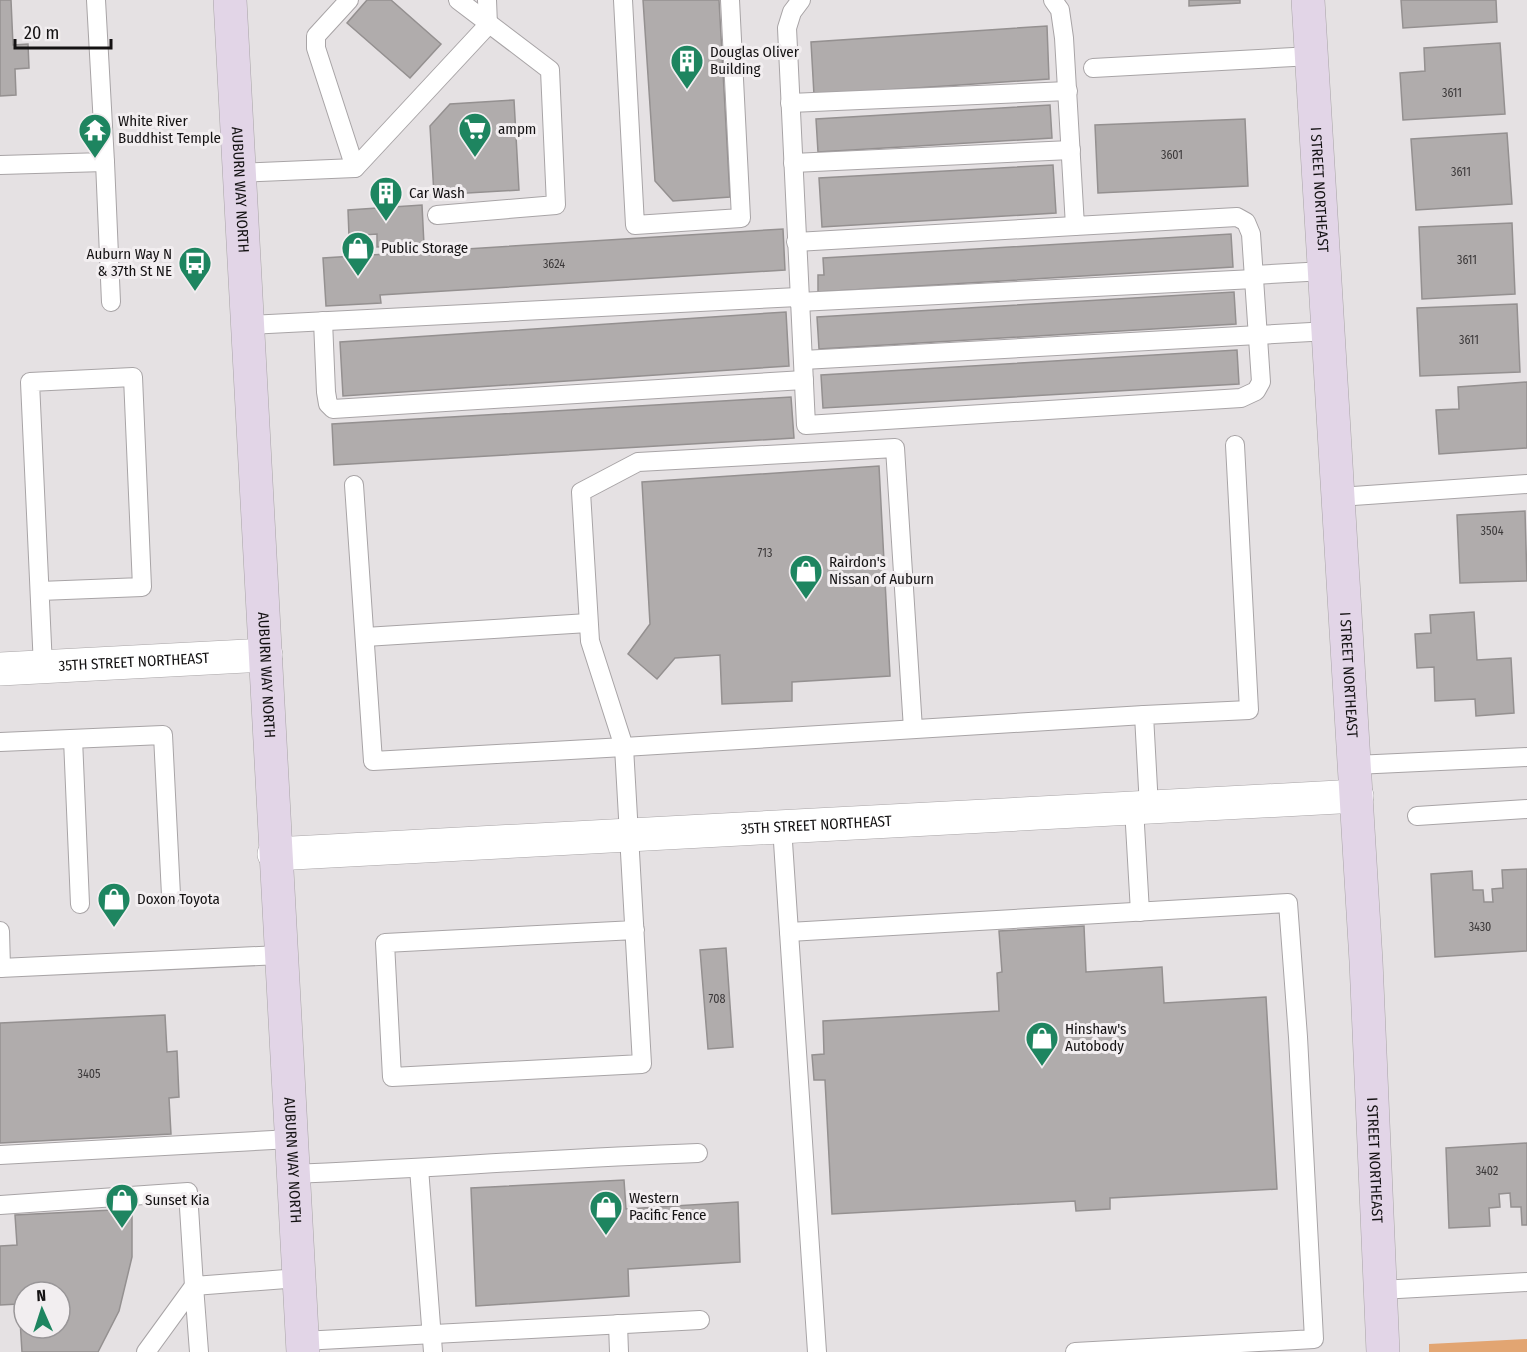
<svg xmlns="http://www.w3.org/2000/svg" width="1527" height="1352" font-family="'Fira Sans Condensed',sans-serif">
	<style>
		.green { fill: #e2a572 }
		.building { fill: #b0acac; stroke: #949090; stroke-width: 1.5; fill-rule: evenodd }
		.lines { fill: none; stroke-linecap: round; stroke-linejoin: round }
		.lane-casing { stroke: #a8a4a6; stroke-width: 20 }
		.street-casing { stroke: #a8a4a6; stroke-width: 34 }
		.secondary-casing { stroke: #a8a4a6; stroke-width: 34 }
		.lane { stroke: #fff; stroke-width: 18 }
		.street { stroke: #fff; stroke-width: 33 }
		.secondary { stroke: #e2d5e7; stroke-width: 33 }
		.labels { text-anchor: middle; stroke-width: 6; stroke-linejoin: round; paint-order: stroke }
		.number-label { font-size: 12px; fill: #3b3839 }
		.poi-label { font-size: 15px; fill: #141213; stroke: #f2eef0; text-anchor: start }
		.street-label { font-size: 15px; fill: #141213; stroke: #f2eef0 }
	</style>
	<rect width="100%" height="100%" fill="#e5e1e3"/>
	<path class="green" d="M1527,1339V1352H1429V1344Z"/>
	<g class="building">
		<path d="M0,0H11L13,45L28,44L29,68L15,69L16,95L0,96Z"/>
		<path d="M367,0H391L441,44L410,78L347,23Z"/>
		<path d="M643,0H719L730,197L673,201L655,181Z"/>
		<path d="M1189,0H1240V3L1189,6Z"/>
		<path d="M1401,0H1496L1497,22L1403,28Z"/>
		<path d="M1047,26L1049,79L814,95L811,42Z"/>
		<path d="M1500,43L1505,114L1403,120L1400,73L1425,71L1424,48Z"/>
		<path d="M514,100L519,190L434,195L430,126L450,104Z"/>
		<path d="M1050,105L1052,138L818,152L816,119Z"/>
		<path d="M1245,119L1248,186L1098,193L1095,125Z"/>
		<path d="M1507,133L1512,204L1416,210L1411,139Z"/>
		<path d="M1053,165L1056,213L822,227L819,178Z"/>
		<path d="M422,205L424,245L377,247V234L349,236L348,210Z"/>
		<path d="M1512,223L1515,294L1422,299L1419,227Z"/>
		<path d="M783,229L785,270L380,295L381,303L326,306L323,258Z"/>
		<path d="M1231,234L1233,267L818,292V275H824L823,258Z"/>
		<path d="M1234,292L1236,324L819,349L817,317Z"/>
		<path d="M1517,304L1520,372L1420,376L1417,308Z"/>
		<path d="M786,312L789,366L343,396L340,342Z"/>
		<path d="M1237,350L1239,384L823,408L821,375Z"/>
		<path d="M1527,382V448L1439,454L1436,410L1459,409L1458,387Z"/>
		<path d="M791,397L794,438L334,465L332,424Z"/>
		<path d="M879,466L890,676L792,682V701L722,704L720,655L675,658L657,679L628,654L650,624L642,482Z"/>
		<path d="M1525,511L1527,581L1460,583L1457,515Z"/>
		<path d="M1474,612L1477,660L1511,658L1514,713L1476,716L1475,699L1435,701L1434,667L1417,668L1415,634L1431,633L1430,615Z"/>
		<path d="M1527,869V951L1435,957L1431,874L1472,871L1473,890H1483L1484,902H1493L1492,889L1503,888L1502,870Z"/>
		<path d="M1084,926L1086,972L1162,967L1164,1003L1266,997L1277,1189L1110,1198V1209L1076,1211L1075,1201L832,1214L825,1080H814L812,1055L824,1054L823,1021L999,1011L997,973L1002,972L999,931Z"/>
		<path d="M726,948L733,1047L708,1049L700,950Z"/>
		<path d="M165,1015L167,1052L177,1051L179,1097L169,1098L171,1134L0,1143V1023Z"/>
		<path d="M1527,1143V1225H1522L1521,1207H1511L1510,1193L1499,1194L1500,1207L1489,1208L1490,1226L1449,1228L1446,1148Z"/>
		<path d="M624,1180L626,1209L738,1202L740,1262L628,1269L629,1296L476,1306L471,1188Z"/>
		<path d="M132,1209V1257L119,1311L98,1352H22L19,1304L0,1305V1246L17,1245L15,1215ZM24,1292H60V1328H24Z"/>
	</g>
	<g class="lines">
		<defs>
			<g id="lane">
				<path d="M349,0L316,36V48L355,168"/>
				<path d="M623,0L635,225L741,218L730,0"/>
				<path d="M801,0L792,12L787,28L806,425L1241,398L1256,391L1261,382L1251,234L1246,222L1237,217L1075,226L1064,38L1060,10L1053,0"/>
				<path d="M1093,68L1312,56"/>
				<path d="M790,103L1068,91"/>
				<path d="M105,162L111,302"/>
				<path d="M793,163L1071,150"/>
				<path d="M0,165L105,162L96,0"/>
				<path d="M239,173L355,168L488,25L487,0"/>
				<path d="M437,215L556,205L550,70L458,0"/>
				<path d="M796,242L1075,226"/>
				<path d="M1254,275L1325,271"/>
				<path d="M799,302L1254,279"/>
				<path d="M323,321L326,392L328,404L333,409L804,380"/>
				<path d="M248,325L798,297"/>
				<path d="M803,360L1329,331"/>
				<path d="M354,485L373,761L624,747L590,641L581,492L638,462L895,448L913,729"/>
				<path d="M1339,497L1527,484"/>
				<path d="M40,591L142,587L133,377L30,382L43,667"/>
				<path d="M365,637L588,623"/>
				<path d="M73,739L80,904"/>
				<path d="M0,742L163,735L171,895"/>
				<path d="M1355,765L1527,757"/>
				<path d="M1149,807L1144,715L1249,710L1235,445"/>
				<path d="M1134,808L1140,912"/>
				<path d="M1417,816L1527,809"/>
				<path d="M782,827L817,1352"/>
				<path d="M635,930L385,943L392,1077L642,1064L624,747L1144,715"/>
				<path d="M0,931L1,968"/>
				<path d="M789,932L1288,903L1298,1037L1314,1339L1075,1352"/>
				<path d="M0,968L280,955"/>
				<path d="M0,1155L291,1139"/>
				<path d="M419,1168L433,1352"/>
				<path d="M293,1174C428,1168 563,1158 698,1153"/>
				<path d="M0,1205L188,1192L194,1286L299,1278"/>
				<path d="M1380,1290L1527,1282"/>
				<path d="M618,1324L619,1352"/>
				<path d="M302,1341L700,1320"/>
				<path d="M146,1352L194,1286L199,1352"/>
			</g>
			<g id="street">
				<path id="s1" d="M0,669L266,655"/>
				<path id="s2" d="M274,854L1357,796"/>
			</g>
			<g id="secondary">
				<path id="s3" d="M230,0L303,1352"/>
				<path id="s4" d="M1308,0L1366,961L1383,1352"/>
			</g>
		</defs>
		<use href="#lane" class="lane-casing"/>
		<use href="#street" class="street-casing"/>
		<use href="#secondary" class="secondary-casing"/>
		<use href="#lane" class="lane"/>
		<use href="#street" class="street"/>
		<use href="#secondary" class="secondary"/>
	</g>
	<defs>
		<symbol id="building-pin" viewBox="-11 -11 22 30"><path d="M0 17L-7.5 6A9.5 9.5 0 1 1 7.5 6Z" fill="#1e8560" stroke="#f2eef0"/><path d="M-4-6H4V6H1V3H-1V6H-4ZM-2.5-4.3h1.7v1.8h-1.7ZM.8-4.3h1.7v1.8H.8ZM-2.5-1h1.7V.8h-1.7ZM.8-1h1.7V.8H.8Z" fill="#fff"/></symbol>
		<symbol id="supermarket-pin" viewBox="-11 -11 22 30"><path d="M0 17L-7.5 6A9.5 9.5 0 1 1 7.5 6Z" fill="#1e8560" stroke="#f2eef0"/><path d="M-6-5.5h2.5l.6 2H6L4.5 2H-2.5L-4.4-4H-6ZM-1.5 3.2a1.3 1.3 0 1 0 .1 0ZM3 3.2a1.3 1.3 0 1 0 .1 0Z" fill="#fff"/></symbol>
		<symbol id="temple-pin" viewBox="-11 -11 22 30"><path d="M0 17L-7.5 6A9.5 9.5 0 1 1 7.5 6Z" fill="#1e8560" stroke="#f2eef0"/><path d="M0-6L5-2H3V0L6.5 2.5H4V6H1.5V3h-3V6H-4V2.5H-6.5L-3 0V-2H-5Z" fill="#fff"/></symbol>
		<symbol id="shop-pin" viewBox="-11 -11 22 30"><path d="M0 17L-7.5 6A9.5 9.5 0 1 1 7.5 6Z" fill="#1e8560" stroke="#f2eef0"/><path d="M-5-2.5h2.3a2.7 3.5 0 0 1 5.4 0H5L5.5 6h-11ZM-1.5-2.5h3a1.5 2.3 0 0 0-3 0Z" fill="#fff"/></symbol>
		<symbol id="bus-pin" viewBox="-11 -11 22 30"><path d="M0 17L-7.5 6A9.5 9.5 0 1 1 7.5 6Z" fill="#1e8560" stroke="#f2eef0"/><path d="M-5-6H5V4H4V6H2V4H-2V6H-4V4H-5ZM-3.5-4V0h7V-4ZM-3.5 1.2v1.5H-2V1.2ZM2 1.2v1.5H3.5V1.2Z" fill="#fff"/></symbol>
	</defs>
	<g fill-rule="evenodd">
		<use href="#building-pin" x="668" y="42" width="38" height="52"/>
		<use href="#supermarket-pin" x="456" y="110" width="38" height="52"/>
		<use href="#temple-pin" x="76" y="111" width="38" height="52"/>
		<use href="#building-pin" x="367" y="174" width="38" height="52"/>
		<use href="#shop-pin" x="339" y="229" width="38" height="52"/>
		<use href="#bus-pin" x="176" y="244" width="38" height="52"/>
		<use href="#shop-pin" x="787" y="552" width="38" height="52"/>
		<use href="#shop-pin" x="95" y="880" width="38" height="52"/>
		<use href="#shop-pin" x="1023" y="1019" width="38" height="52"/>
		<use href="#shop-pin" x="103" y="1181" width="38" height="52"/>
		<use href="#shop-pin" x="587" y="1188" width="38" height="52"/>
	</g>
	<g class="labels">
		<g class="number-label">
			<text x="1452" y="97">3611</text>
			<text x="1172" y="159">3601</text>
			<text x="1461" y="176">3611</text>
			<text x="1467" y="264">3611</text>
			<text x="554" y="268">3624</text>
			<text x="1469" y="344">3611</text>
			<text x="1492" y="535">3504</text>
			<text x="765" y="557">713</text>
			<text x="1480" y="931">3430</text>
			<text x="717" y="1003">708</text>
			<text x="89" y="1078">3405</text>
			<text x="1487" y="1175">3402</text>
		</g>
		<g class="poi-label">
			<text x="710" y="57">Douglas Oliver<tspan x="710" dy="17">Building</tspan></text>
			<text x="118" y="126">White River<tspan x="118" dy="17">Buddhist Temple</tspan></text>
			<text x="498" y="134">ampm</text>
			<text x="409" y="198">Car Wash</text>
			<text x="381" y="253">Public Storage</text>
			<text x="172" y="259" text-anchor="end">Auburn Way N<tspan x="172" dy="17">&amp; 37th St NE</tspan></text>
			<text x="829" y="567">Rairdon's<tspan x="829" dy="17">Nissan of Auburn</tspan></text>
			<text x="137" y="904">Doxon Toyota</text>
			<text x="1065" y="1034">Hinshaw's<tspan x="1065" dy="17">Autobody</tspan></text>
			<text x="629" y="1203">Western<tspan x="629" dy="17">Pacific Fence</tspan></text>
			<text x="145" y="1205">Sunset Kia</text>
		</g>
		<g class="street-label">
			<text dy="5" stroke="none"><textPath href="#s3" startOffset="190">AUBURN WAY NORTH</textPath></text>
			<text dy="5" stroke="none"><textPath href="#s4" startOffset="190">I STREET NORTHEAST</textPath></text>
			<text dy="5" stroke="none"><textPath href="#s1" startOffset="134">35TH STREET NORTHEAST</textPath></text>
			<text dy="5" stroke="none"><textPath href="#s3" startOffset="676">AUBURN WAY NORTH</textPath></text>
			<text dy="5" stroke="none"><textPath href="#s4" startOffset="676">I STREET NORTHEAST</textPath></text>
			<text dy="5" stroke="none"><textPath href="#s2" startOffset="543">35TH STREET NORTHEAST</textPath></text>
			<text dy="5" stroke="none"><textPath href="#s3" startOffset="1162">AUBURN WAY NORTH</textPath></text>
			<text dy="5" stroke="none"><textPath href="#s4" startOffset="1162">I STREET NORTHEAST</textPath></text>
		</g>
	</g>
	<g transform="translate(42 1310) rotate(357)"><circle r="28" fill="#f2eef0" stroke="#999698" stroke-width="1.5"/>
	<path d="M0-4.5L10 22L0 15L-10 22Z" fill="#1e8560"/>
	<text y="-9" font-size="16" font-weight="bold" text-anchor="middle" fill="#141213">N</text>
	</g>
	<path d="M15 39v9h96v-9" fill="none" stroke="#141213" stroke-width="3"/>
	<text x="24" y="39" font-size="18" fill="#141213" stroke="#f2eef0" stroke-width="4.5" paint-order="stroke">20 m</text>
</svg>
